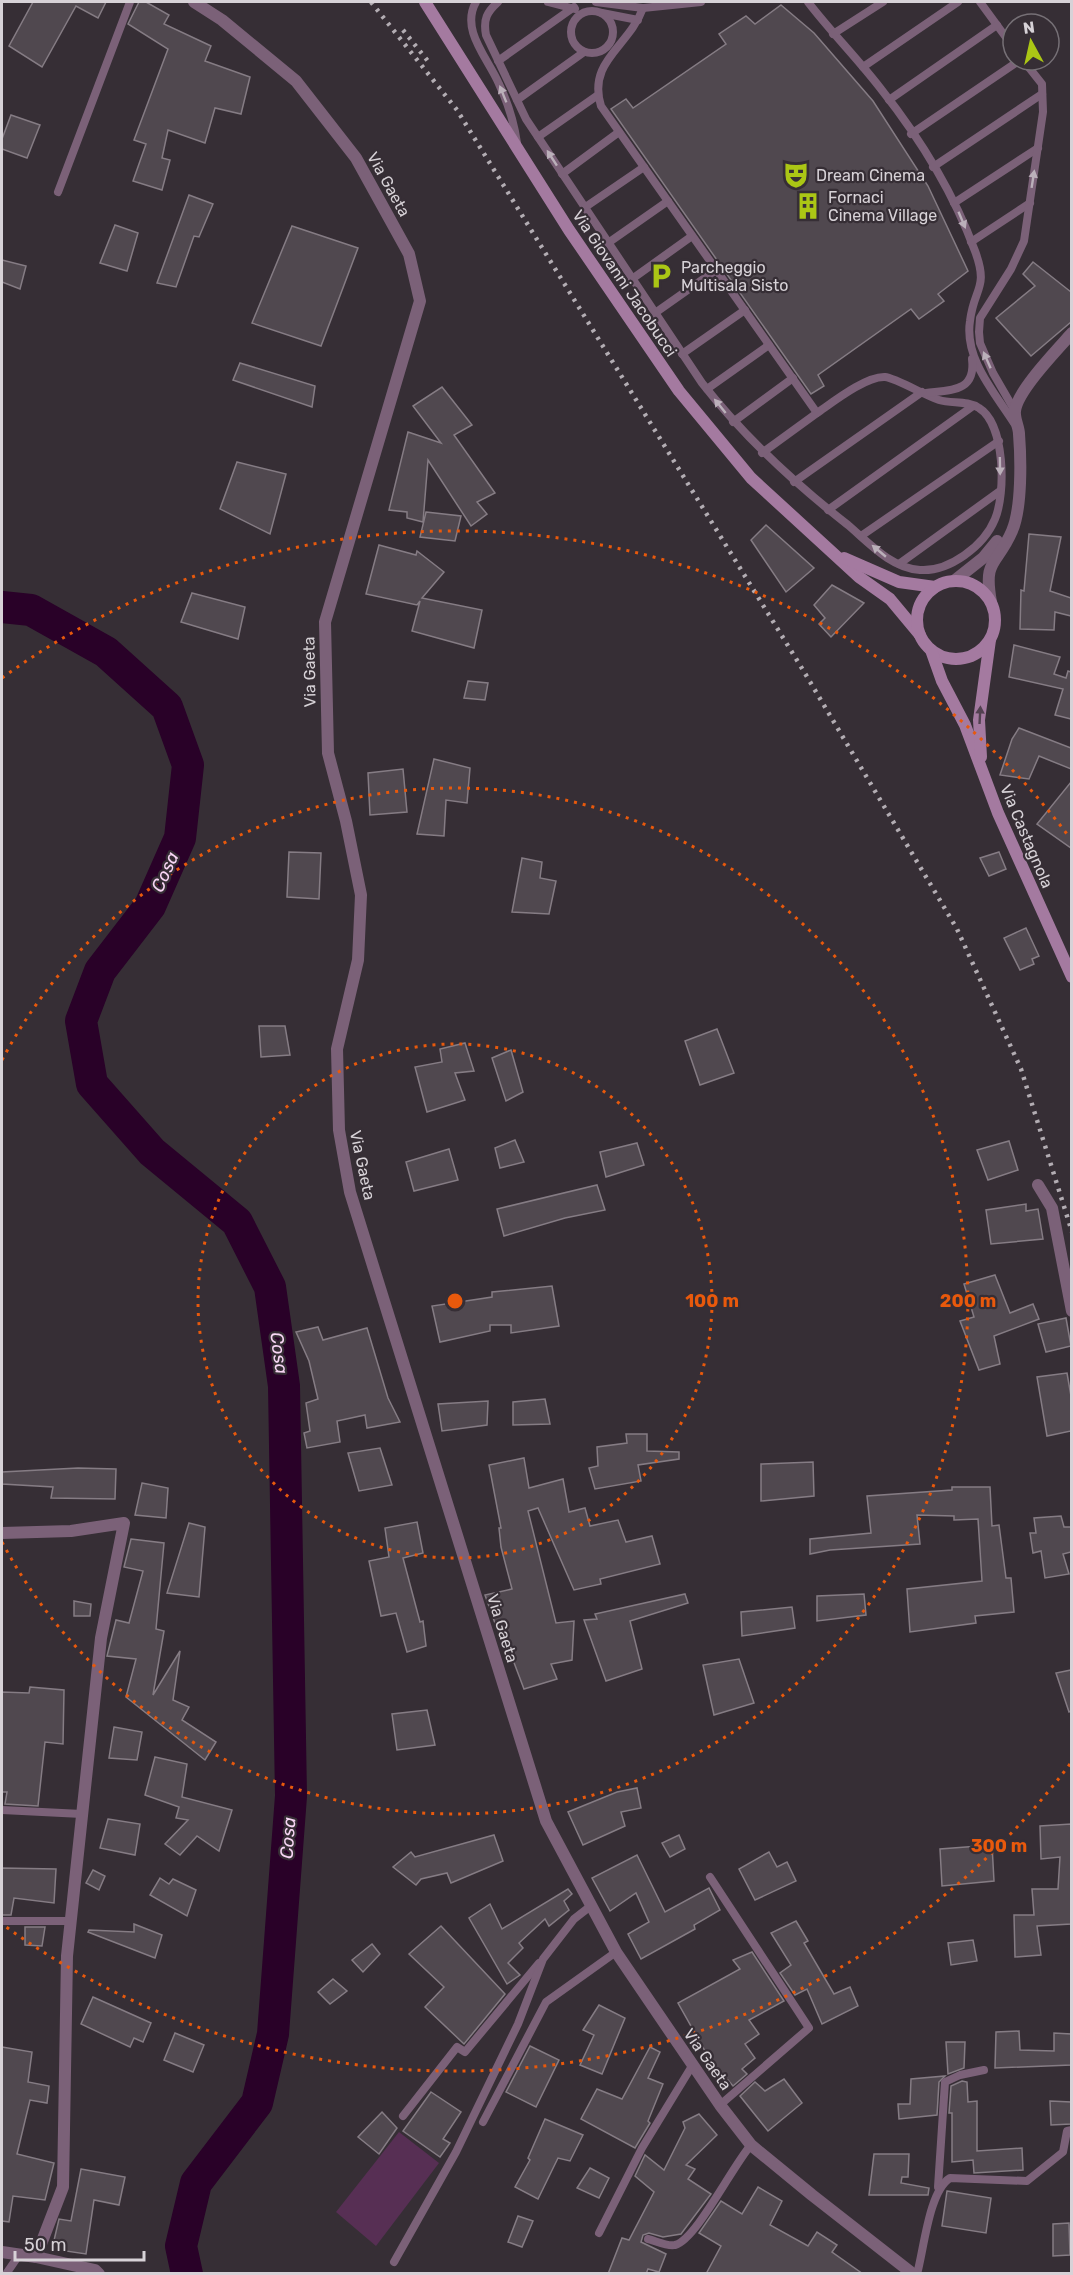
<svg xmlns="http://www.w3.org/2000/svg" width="1073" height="2275" font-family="Rubik,sans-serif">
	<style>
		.green { fill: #572f54 }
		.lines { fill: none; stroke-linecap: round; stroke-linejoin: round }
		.river { stroke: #290128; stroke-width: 32 }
		.building { fill: #50484f; stroke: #857c84; stroke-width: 1.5 }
		.service { stroke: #7b6178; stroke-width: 8 }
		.minor { stroke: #7b6178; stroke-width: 12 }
		.tertiary { stroke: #7b6178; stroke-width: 12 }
		.secondary { stroke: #a47aa0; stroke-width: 12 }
		.rail { stroke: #b3adb3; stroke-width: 4.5; stroke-dasharray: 3 6; stroke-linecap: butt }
		.oneway { fill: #bbb0ba }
		.oneway2 { fill: #524150 }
		.ring { fill: none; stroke: #e8590c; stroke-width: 3; stroke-dasharray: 3 6 }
		.labels { text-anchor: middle; stroke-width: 4.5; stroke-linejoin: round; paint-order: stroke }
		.poi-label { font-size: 16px; fill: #d7d2d7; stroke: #362e35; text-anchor: start }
		.street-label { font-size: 16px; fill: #d7d2d7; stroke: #362e35 }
		.water-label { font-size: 18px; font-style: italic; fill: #f8d6f5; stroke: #362e35 }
		.centre { fill: #e8590c; stroke: #362e35; stroke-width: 3 }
		.ring-label { font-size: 18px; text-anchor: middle; font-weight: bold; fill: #e8590c; stroke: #362e35; stroke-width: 4.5; stroke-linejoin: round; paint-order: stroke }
	</style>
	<rect width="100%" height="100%" fill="#362e35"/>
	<path class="green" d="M399,2132L439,2163L376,2246L336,2212Z"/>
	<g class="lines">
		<path class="river" d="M2,607L31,610L106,652L167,707L188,765L180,838L150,906L100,971L81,1021L92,1084L152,1152L237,1222L270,1287L284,1386L291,1796L273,2034L257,2103L196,2183L181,2246L187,2274"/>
	</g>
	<g class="building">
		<path d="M33,2H106L98,18L76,6L42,67L9,46Z"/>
		<path d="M139,2H146L169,15L164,24L211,46L205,61L250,77L241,114L215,108L205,143L168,130L162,158L170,160L162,190L133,181L146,144L134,140L168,49L128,24Z"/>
		<path d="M781,5L814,33L873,101L928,186L968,271L938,294L944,301L919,319L911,309L818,375L824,386L811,394L611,109L626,99L633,108L726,44L719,34L746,16L755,24Z"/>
		<path d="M11,115L40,125L27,158L2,149V139Z"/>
		<path d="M189,195L213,204L199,237L194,236L176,287L157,283Z"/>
		<path d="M115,225L138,233L127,271L100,263Z"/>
		<path d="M292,226L358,248L321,346L252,323Z"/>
		<path d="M2,260L26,266L20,289L2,282Z"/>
		<path d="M1033,262L1071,292V322L1031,356L996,318L1035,286L1023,274Z"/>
		<path d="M240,363L315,386L312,407L233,380Z"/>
		<path d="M442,387L472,425L454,435L495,493L477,502L487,514L471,526L428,460L423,522L407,518V512L389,510L408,432L441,443L413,406Z"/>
		<path d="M237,462L286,474L270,534L220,509Z"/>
		<path d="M426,512L461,516L455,541L420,537Z"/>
		<path d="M766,525L814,568L786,592L751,540Z"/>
		<path d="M1029,534L1061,537L1050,591L1071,598V616L1055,612L1054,630L1020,629L1021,590L1024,591Z"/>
		<path d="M379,545L416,555L417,551L444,572L422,598L482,610L474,648L412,631L420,601L417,605L366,594Z"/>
		<path d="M832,585L864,603L831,637L819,624L825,618L814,605Z"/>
		<path d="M192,593L245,607L238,639L181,622Z"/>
		<path d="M1014,645L1060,657L1054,674L1066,678L1068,671L1071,672V719L1055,715L1063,689L1009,677Z"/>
		<path d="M468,681L488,683L485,700L464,698Z"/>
		<path d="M1019,728L1071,748V769L1039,756L1029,779L1000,775L1012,739Z"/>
		<path d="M434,759L470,768L467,803L446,800L444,836L417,834Z"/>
		<path d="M403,769L407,812L370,815L368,773Z"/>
		<path d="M1071,782V848L1037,824Z"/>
		<path d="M289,852L321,853L319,899L287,897Z"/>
		<path d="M999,852L1006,869L989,876L980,858Z"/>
		<path d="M522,858L542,862L540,878L556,881L549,914L512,912Z"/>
		<path d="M1026,928L1039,956L1032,959L1034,964L1020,970L1004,938Z"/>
		<path d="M259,1026H285L290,1055L261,1057Z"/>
		<path d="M717,1029L734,1073L700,1085L685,1041Z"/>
		<path d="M465,1043L474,1071L455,1073L465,1100L427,1112L415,1067L442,1062L440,1049Z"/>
		<path d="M511,1050L523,1092L506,1101L492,1058Z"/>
		<path d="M515,1140L524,1162L500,1168L495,1148Z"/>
		<path d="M1009,1141L1018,1170L988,1180L977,1150Z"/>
		<path d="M637,1143L644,1165L606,1177L600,1152Z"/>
		<path d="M449,1149L458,1180L414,1191L406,1162Z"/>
		<path d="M597,1185L605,1210L565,1218L504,1236L497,1209Z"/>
		<path d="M1026,1204V1211L1038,1209L1043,1239L991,1244L986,1210Z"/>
		<path d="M995,1275L1010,1313L1033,1304L1039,1319L994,1336L1000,1364L979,1370L960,1321L974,1317L964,1284Z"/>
		<path d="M552,1286L559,1326L511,1333V1325H490V1331L440,1342L432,1306L492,1297V1292Z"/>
		<path d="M1066,1318L1071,1346L1046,1352L1038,1324Z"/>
		<path d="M318,1327L323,1340L367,1328L388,1398L400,1422L367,1428L365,1415L337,1421L340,1442L307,1448L304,1433L310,1431L306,1403L318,1399L309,1361L296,1332Z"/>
		<path d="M1067,1373L1071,1396V1431L1047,1436L1037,1377Z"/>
		<path d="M545,1399L550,1424L513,1425V1402Z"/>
		<path d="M488,1401L487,1425L442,1431L438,1404Z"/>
		<path d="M626,1434H647V1451L679,1452V1459L638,1465L641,1481L595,1489L589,1468L598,1466L597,1447L627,1443Z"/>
		<path d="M380,1448L392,1485L359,1491L348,1453Z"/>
		<path d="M524,1458L529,1488L563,1479L569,1512L585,1508L590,1526L618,1520L626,1542L652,1536L660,1564L600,1579L601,1584L574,1590L538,1508L528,1511L556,1623L574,1621L572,1660L551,1664L557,1679L524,1689L510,1652L506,1654L485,1595L512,1589L501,1547L499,1528H501L489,1465Z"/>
		<path d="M813,1462L814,1496L761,1501V1464Z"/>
		<path d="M78,1468L116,1469L115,1499L51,1498L53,1487L2,1484V1472Z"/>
		<path d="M142,1483L168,1488L166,1518L135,1515Z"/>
		<path d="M952,1487H990L992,1526L999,1525L1006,1578H1011L1014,1612L975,1616L976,1623L910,1632L907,1589L982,1581L978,1519L954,1520V1516L917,1515L920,1544L830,1550L810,1554V1539L871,1533L867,1496L952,1490Z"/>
		<path d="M1061,1516L1064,1527H1071V1552L1063,1554L1069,1574L1045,1578L1041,1551L1033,1553L1030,1533H1036L1034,1518Z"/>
		<path d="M417,1522L423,1553L403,1558L420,1622L423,1621L426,1646L407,1652L396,1613L381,1616L369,1561L389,1557L385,1528Z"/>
		<path d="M189,1523L205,1527L199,1597L167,1593Z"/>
		<path d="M131,1539L164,1543L156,1629L164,1631L153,1695L180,1651L173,1700L189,1707L182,1720L216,1742L205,1760L126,1697L136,1659L107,1656L116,1620L129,1623L143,1571L124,1567Z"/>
		<path d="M685,1594L688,1603L630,1621L642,1669L606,1681L584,1620L597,1619L595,1614Z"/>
		<path d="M864,1594L866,1615L817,1621V1596Z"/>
		<path d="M74,1601L91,1604L90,1616H74Z"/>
		<path d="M792,1607L795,1628L742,1636L741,1612Z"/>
		<path d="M739,1659L754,1703L714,1715L703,1665Z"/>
		<path d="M1071,1670V1711L1069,1712L1056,1673Z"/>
		<path d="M30,1687L64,1690L63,1744L45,1742L38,1806L5,1804L7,1792H2V1692L29,1693Z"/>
		<path d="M427,1710L435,1745L397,1750L392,1714Z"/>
		<path d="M114,1727L142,1732L137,1760L109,1758Z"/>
		<path d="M155,1757L187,1764L182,1797L232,1810L219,1851L197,1836L180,1855L165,1844L188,1820L176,1818L179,1807L145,1795Z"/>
		<path d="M637,1788L641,1808L621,1812L625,1826L583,1845L568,1812L617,1792Z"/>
		<path d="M108,1819L140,1824L135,1855L100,1848Z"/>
		<path d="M1071,1824V1924L1037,1926L1041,1955L1015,1957L1014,1915H1034L1032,1889H1058L1060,1857L1041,1859L1040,1826Z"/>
		<path d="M494,1835L503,1861L451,1883L447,1873L421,1879L416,1885L393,1867L411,1852L415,1857Z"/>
		<path d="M679,1835L685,1849L670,1857L662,1843Z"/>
		<path d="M992,1845L994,1881L942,1886L940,1849Z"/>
		<path d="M769,1852L777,1867L787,1862L796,1881L755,1900L739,1869Z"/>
		<path d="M637,1855L665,1912L709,1888L720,1910L694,1925L695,1929L641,1959L628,1934L649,1922L636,1893L610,1911L592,1878Z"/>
		<path d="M2,1868L56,1869L54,1903L14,1898L11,1915H2Z"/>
		<path d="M93,1870L105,1876L99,1890L86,1883Z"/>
		<path d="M160,1878L169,1884L173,1879L196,1890L187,1916L150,1895Z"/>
		<path d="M568,1889L572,1894L564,1901L569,1910L549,1926L545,1919L519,1943L523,1948L508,1963L520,1975L507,1984L469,1918L490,1904L502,1929Z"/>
		<path d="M796,1921L808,1941L804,1943L834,1994L850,1987L858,2006L822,2024L807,1989L795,1995L780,1973L791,1965L771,1933Z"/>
		<path d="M134,1924L162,1935L155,1958L88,1932L89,1930L134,1932Z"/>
		<path d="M441,1926L505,1994L464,2044L425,2007L444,1987L409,1954Z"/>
		<path d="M25,1927H45L42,1946L25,1945Z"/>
		<path d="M973,1940L977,1961L951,1965L948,1943Z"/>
		<path d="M372,1944L380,1954L363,1972L352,1960Z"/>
		<path d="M752,1952L784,2001L749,2020L759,2034L745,2044L755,2058L742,2069L747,2074L733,2086L728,2080L726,2082L705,2051L678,2003L740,1969L733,1960Z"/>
		<path d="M333,1979L347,1991L330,2004L318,1992Z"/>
		<path d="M93,1997L151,2023L143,2042L134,2038L130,2047L81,2024Z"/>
		<path d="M599,2005L625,2018L602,2074L580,2065L594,2035L583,2030Z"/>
		<path d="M1019,2031L1020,2050L1054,2051V2033L1071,2034V2065L995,2068L996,2032Z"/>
		<path d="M175,2033L204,2045L193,2072L164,2060Z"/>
		<path d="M946,2042H965L964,2068L948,2074Z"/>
		<path d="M530,2046L559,2060L536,2107L506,2092Z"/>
		<path d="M2,2047L32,2052L28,2082L49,2086L47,2103L30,2100L17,2154L54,2163L45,2200L13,2196L9,2222L2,2221Z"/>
		<path d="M650,2047L660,2052L648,2078L663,2084L648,2121L650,2123L635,2148L581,2119L597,2089L622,2099Z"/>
		<path d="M945,2076L939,2082L937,2115L899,2119L898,2104H910L911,2079Z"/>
		<path d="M784,2079L802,2103L768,2131L740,2096L755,2082L765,2091Z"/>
		<path d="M962,2081L967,2082L968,2102L977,2101V2151L1022,2148L1023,2170L974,2173L973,2160L952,2162V2113H949L951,2086Z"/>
		<path d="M431,2092L461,2112L443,2139L450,2143L440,2157L403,2131Z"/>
		<path d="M1050,2101L1071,2102V2124L1051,2125Z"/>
		<path d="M382,2112L397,2128L379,2154L358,2137Z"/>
		<path d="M699,2114L717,2135L686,2165L695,2169L688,2179L711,2194L681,2234L663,2237L649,2233L643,2235L641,2242L666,2254L659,2272L648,2269L646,2274H608L622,2238L629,2240L654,2192L635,2176L645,2155L664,2170L685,2128L683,2122Z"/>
		<path d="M545,2119L583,2135L570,2161L558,2158L538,2199L515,2187L530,2160L528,2158Z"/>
		<path d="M874,2154H909L908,2177H902L901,2183L929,2188L928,2195H869Z"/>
		<path d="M590,2168L609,2178L599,2198L577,2188Z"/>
		<path d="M81,2169L125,2177L119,2205L94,2200L86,2254L52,2249L59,2219L71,2221Z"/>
		<path d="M758,2187L782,2201L770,2225L808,2246L817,2232L837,2245L832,2252L863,2274H706L721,2246L699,2233L721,2201L742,2214Z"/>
		<path d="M947,2191L991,2198L986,2233L942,2226Z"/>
		<path d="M518,2216L533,2221L522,2247L508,2242Z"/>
		<path d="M1069,2223L1070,2255L1053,2256V2224Z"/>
	</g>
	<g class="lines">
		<g class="service">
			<path d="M476,2C460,30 488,58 499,84C508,103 514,122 517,143"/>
			<path d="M498,2C487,12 483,19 486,35L526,119L702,383C745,438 793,482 848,525C869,543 891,568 920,570C949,572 984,546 995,519C1006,493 1005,424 979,408C967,400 952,404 939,400C926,396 896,378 885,377C866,376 833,402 817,413L601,106C587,61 629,47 643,8"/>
			<path d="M548,2L575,9"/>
			<path d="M596,2L643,8L701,2"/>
			<path d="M808,2C831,32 858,59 881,89C919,137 954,194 975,251C989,289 974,287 970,321C964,359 995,393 1014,423"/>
			<path d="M980,2L1013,47"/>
			<circle cx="592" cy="32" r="21"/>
			<path d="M602,13L638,20"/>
			<path d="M833,34L883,2"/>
			<path d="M498,61L574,7"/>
			<path d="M863,67L958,2"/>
			<path d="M517,100L584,52"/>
			<path d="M889,100L997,25"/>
			<path d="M911,134L1020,60"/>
			<path d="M538,137L598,95"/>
			<path d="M933,167L1042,94"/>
			<path d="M562,174L619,132"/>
			<path d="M58,192L130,2"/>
			<path d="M954,203L1038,148"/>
			<path d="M584,208L644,167"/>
			<path d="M971,242L1030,203"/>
			<path d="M608,243L668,201"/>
			<path d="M632,279L692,236"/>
			<path d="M655,313L716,270"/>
			<path d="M682,354L745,310"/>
			<path d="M707,389L769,345"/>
			<path d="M926,393C951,390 976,392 972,359"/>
			<path d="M1015,411L993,373L980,343L979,332L980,318L1011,269L1024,241L1043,112L1042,84L1023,60"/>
			<path d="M733,422L793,378"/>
			<path d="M762,453L817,413"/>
			<path d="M794,482L922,392"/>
			<path d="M828,510L973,406"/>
			<path d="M861,536L999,441"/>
			<path d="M899,564L1000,491"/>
			<path d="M2,1810L82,1814"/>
			<path d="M710,1877L809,2028L720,2105"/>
			<path d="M2,1921H70"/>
			<path d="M403,2116L457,2047L465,2052L539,1963"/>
			<path d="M483,2122L546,2002L616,1952"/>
			<path d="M938,2187L945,2082L960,2075L984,2070"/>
			<path d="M599,2233L642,2148L692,2066"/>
			<path d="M648,2239C656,2241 668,2247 675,2245C696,2240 733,2165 751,2145"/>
			<path d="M394,2262L456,2152L518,2024L543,1959L574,1919L592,1905"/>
			<path d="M6,2274L19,2255"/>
			<path d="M917,2274C924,2249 929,2191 950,2178L1027,2181L1063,2152L1067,2131L1072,2130"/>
		</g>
		<g class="minor">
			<path d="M954,581L983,558L997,541"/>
			<path d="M991,602C983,558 997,566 1012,531C1022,508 1021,459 1019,434C1019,427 1014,419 1015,411C1017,391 1057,350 1072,333"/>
			<path d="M1038,1185L1052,1208L1072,1311"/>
			<path d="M2,1533L71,1531L124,1523L101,1638L67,1956L63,2187L36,2257L2,2252"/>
			<path d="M36,2257L95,2270L99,2274"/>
		</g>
		<path class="tertiary" d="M194,2L222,20L296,81L356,158L409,254L420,301L325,622L328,753L346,821L361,895L358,960L337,1049L339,1130L350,1192L546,1821L616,1952L720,2105L751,2145L812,2195L913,2274"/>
		<g class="secondary">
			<path d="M425,2L569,230L679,391L751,478L859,577L890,599L920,635"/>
			<path d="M844,558L899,582L935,587"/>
			<circle cx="956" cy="620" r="39"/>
			<path d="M931,650L942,681L965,725L998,813L1072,977"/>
			<path d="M981,757L979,720L990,640"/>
		</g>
		<g class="rail">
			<path d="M371,2L457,110L803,670L957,929L1021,1069L1072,1232"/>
			<path d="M403,30L431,65"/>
		</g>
	</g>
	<defs><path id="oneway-solid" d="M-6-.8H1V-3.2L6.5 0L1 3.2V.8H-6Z" transform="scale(1.5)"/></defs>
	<g class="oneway">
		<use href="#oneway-solid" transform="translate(503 94) rotate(-112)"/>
		<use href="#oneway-solid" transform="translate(552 158) rotate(-123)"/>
		<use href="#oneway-solid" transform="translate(1033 179) rotate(-81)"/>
		<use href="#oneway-solid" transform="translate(962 220) rotate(67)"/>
		<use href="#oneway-solid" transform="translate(987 360) rotate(-114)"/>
		<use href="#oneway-solid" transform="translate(720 406) rotate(-129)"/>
		<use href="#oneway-solid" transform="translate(1000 466) rotate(89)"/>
		<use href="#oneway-solid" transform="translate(879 551) rotate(-140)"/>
	</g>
	<use class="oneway2" href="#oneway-solid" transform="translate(980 715) rotate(-87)"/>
	<g class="ring">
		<circle cx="455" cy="1301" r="257"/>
		<path d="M2 1060A513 513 0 1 1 2 1542"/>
		<path d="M1070 1764A770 770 0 0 1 2 1924M2 678A770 770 0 0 1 1070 838"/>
	</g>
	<defs>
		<symbol id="theatre-bare" viewBox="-9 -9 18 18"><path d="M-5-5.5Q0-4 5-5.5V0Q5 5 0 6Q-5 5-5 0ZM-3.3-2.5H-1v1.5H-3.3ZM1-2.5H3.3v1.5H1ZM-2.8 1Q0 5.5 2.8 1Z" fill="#abc615" stroke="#362e35" stroke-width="2.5" paint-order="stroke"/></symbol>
		<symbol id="building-bare" viewBox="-9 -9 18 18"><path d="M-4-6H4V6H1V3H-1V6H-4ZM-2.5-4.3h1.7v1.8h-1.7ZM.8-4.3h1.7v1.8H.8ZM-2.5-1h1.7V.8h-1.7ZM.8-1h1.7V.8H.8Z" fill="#abc615" stroke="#362e35" stroke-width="2.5" paint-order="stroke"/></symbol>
		<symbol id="parking-bare" viewBox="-9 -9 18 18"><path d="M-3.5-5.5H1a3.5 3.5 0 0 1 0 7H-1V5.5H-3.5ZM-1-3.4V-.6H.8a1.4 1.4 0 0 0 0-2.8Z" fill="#abc615" stroke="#362e35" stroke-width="2.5" paint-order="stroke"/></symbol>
	</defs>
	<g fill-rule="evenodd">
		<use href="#theatre-bare" x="777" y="156" width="38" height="38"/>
		<use href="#building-bare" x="789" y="187" width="38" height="38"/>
		<use href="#parking-bare" x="642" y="257" width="38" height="38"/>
	</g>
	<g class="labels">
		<g class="poi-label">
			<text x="816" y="181">Dream Cinema</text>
			<text x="828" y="203">Fornaci<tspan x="828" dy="18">Cinema Village</tspan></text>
			<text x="681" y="273">Parcheggio<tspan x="681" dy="18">Multisala Sisto</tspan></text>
		</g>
		<g class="street-label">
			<text transform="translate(389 184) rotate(61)" y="6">Via Gaeta</text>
			<text transform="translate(625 283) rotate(56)" y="6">Via Giovanni Jacobucci</text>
			<text transform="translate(309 672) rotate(-91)" y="6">Via Gaeta</text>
			<text transform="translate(1027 836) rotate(67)" y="6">Via Castagnola</text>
			<text transform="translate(363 1165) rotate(78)" y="6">Via Gaeta</text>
			<text transform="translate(503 1628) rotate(73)" y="6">Via Gaeta</text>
			<text transform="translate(708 2059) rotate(55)" y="6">Via Gaeta</text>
		</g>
		<g class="water-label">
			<text transform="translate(165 872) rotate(-66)" y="6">Cosa</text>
			<text transform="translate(279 1353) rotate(82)" y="6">Cosa</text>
			<text transform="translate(288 1838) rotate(-86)" y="6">Cosa</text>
		</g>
	</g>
	<circle cx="455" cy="1301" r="9" class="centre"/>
	<g class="ring-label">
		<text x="712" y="1307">100 m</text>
		<text x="968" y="1307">200 m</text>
		<text x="999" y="1852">300 m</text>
	</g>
	<rect width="1073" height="2275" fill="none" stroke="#d7d2d7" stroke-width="6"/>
	<g transform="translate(1031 42) rotate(352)"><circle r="28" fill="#362e35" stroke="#767076" stroke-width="1.5"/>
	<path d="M0-4.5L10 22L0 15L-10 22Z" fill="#abc615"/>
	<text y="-9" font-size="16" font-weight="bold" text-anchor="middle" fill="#d7d2d7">N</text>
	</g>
	<path d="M15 2251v9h129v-9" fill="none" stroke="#d7d2d7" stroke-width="3"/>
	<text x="24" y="2251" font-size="18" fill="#d7d2d7" stroke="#362e35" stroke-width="4.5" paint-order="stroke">50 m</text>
</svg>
